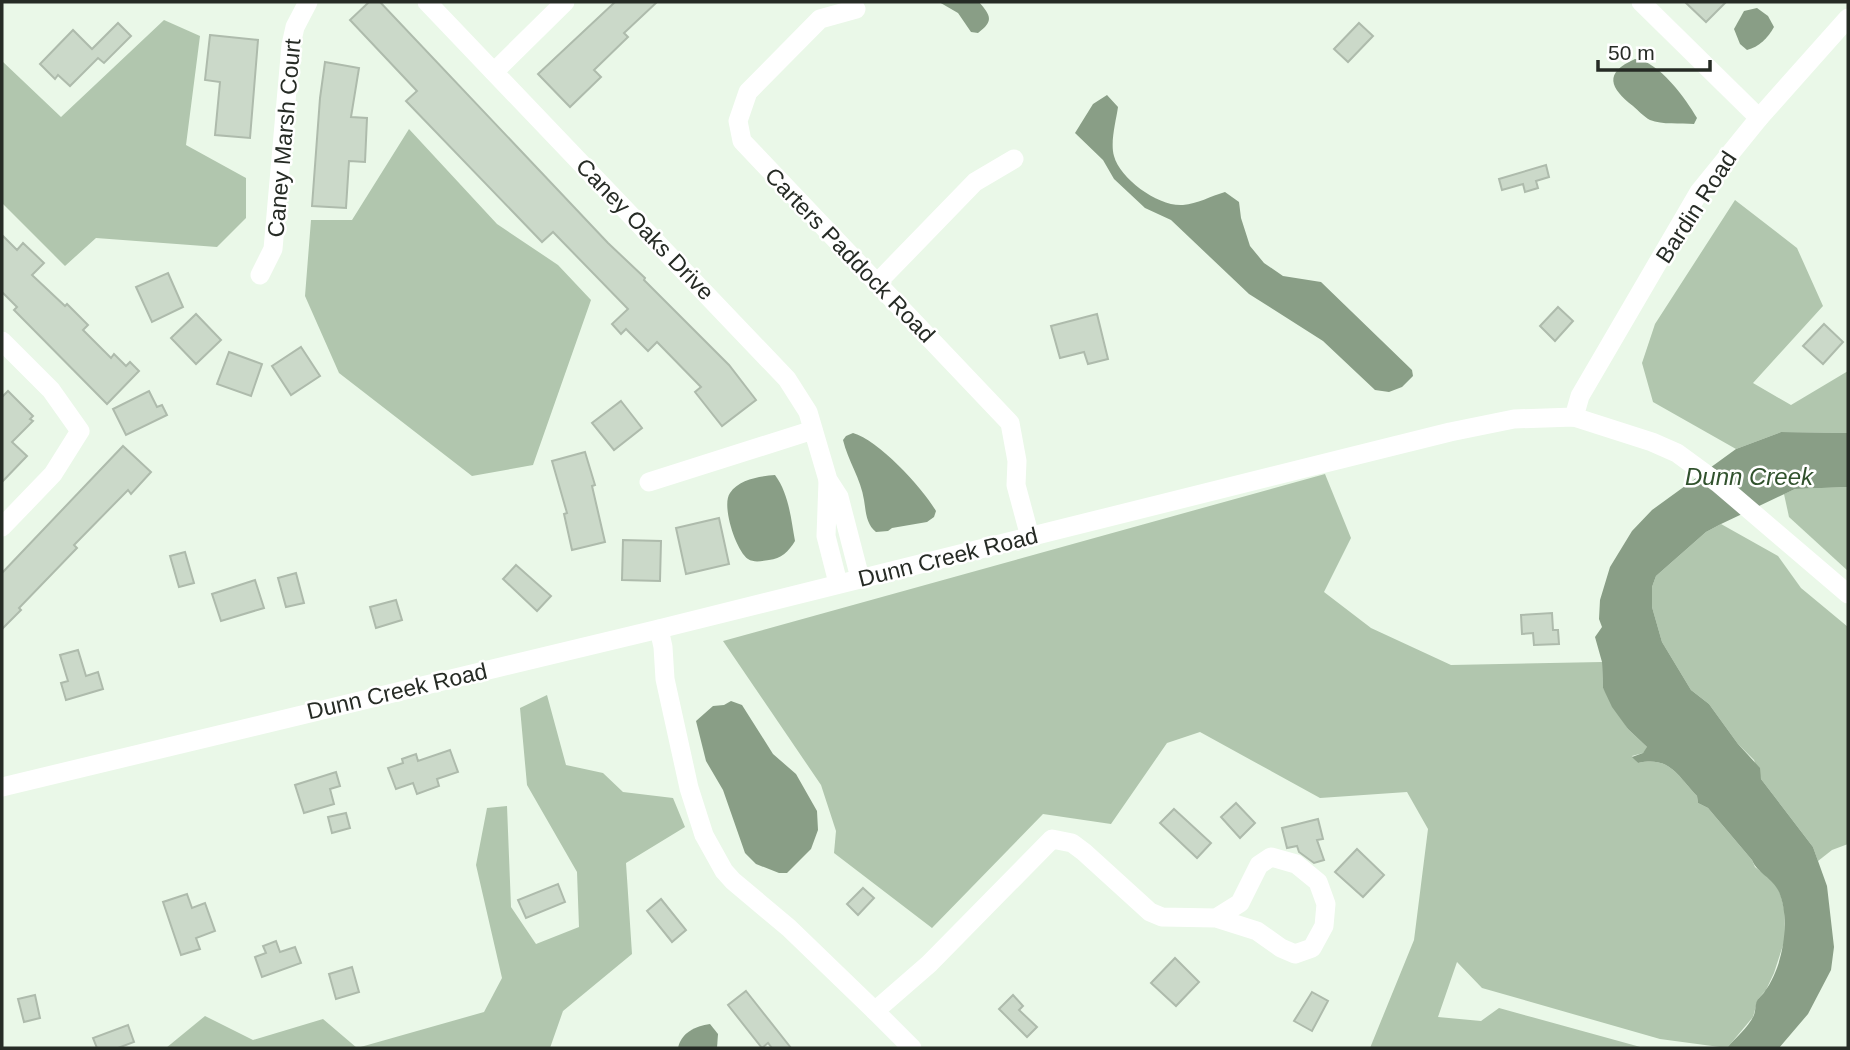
<svg xmlns="http://www.w3.org/2000/svg" width="1850" height="1050" font-family="Helvetica,sans-serif">
	<style>
		.green { fill: #b1c6ae }
		.water { fill: #899e86 }
		.building { fill: #cbd9c9; stroke: #aebbac; stroke-width: 2 }
		.lines { fill: none; stroke-linecap: round; stroke-linejoin: round }
		.minor { stroke: #fff; stroke-width: 19 }
		.labels { text-anchor: middle; stroke-width: 5; stroke-linejoin: round; paint-order: stroke }
		.street-label { font-size: 23px; fill: #262b25; stroke: #fff }
		.water-label { font-size: 24px; font-style: italic; fill: #31522d; stroke: #fff }
	</style>
	<rect width="100%" height="100%" fill="#eaf8e8"/>
	<g class="green">
		<path d="M164,20L200,36L186,145L246,178V218L217,247L96,238L65,266L2,203V61L61,117Z"/>
		<path d="M409,129L497,224L558,265L591,300L533,465L472,476L339,373L305,296L311,220H352Z"/>
		<path d="M1735,200L1797,248L1823,306L1753,383L1791,405L1848,371V433L1781,432L1736,449L1653,402L1642,363L1655,324Z"/>
		<path d="M1325,474L1351,538L1324,592L1371,628L1451,665L1602,662L1603,688L1628,729L1648,748L1643,753L1632,756L1638,763C1670,756 1677,775 1697,796L1698,803L1708,808L1752,860L1755,867L1775,883L1781,896L1784,909L1785,939L1774,973L1766,990L1758,999L1753,1017L1727,1048L1660,1039L1482,988L1457,962L1438,1017L1481,1021L1499,1008L1644,1048H1370L1414,940L1428,829L1407,792L1320,798L1200,732L1167,743L1111,824L1043,814L932,928L834,853L836,831L821,785L723,641Z"/>
		<path d="M1848,487V571L1789,517L1784,494L1795,489Z"/>
		<path d="M1721,524L1778,556L1801,588L1848,627V844L1832,850L1818,861L1813,847L1761,779L1754,760L1738,744L1709,704L1691,690L1662,642L1652,607V587L1656,576L1706,532Z"/>
		<path d="M547,695L566,765L603,773L623,792L673,798L685,827L626,863L632,954L563,1011L550,1048H166L205,1016L253,1040L323,1019L357,1048L484,1012L502,978L476,865L487,808L507,806L511,907L536,944L579,927L577,872L527,785L520,708Z"/>
	</g>
	<g class="water">
		<path d="M939,2H979C991,16 994,21 978,33L971,32L958,13Z"/>
		<path d="M1757,8L1768,16L1774,27C1768,38 1759,47 1747,50L1740,44L1734,29L1744,11Z"/>
		<path d="M1635,59C1659,61 1686,99 1697,118L1694,124C1681,123 1662,125 1650,120C1644,117 1638,110 1633,106C1610,88 1603,73 1635,59Z"/>
		<path d="M1107,95L1118,107C1116,121 1110,142 1114,156C1120,179 1159,207 1183,205C1197,204 1211,196 1225,192L1239,202L1241,218L1250,246L1264,263L1283,276L1321,282L1412,370L1413,376L1402,387L1389,392L1375,390L1323,341L1249,294L1171,220L1145,208L1114,179L1103,160L1075,133L1093,104Z"/>
		<path d="M1781,432L1848,433V487L1795,489L1721,524L1706,532L1656,576L1652,587V607L1662,642L1691,690L1709,704L1738,744L1760,768L1761,779L1813,847L1827,886L1834,947L1831,970L1808,1014L1779,1048H1727C1735,1038 1749,1027 1754,1015C1756,1010 1755,1003 1758,999C1759,998 1765,992 1765,991C1783,967 1791,920 1779,892C1773,878 1757,873 1752,860L1708,808L1698,803L1697,796C1677,775 1670,756 1638,763L1632,757L1643,753L1647,747L1628,729L1612,707L1603,688L1602,662L1595,637L1602,627L1599,619L1600,600L1610,567L1632,531L1652,510L1736,449Z"/>
		<path d="M853,433C878,440 922,487 936,511L934,517L927,522L892,528L888,531L876,532C866,524 866,512 864,500C861,479 848,461 843,440L846,436Z"/>
		<path d="M775,475C789,494 791,519 795,541C789,551 781,559 769,560C762,561 754,563 748,559C736,551 721,505 730,493C739,479 761,476 775,475Z"/>
		<path d="M731,701L742,705L773,754L796,774L817,811L818,830L811,849L787,873H779L756,864L745,853L723,790L706,761L696,721L713,706L724,705Z"/>
		<path d="M710,1024L718,1034L717,1048H678C681,1033 695,1026 710,1024Z"/>
	</g>
	<g class="building">
		<path d="M369,2H380L608,243L645,278L644,280L729,365L756,400L722,426L695,392L701,387L657,342L648,351L626,329L621,334L612,324L628,309L553,232L542,242L406,101L417,91L350,20Z"/>
		<path d="M615,2H657L624,33L628,37L594,70L601,77L570,107L538,74Z"/>
		<path d="M1685,2H1726L1706,22Z"/>
		<path d="M118,23L131,36L104,63L98,58L70,86L58,75L55,79L40,64L73,30L92,49Z"/>
		<path d="M1359,23L1373,36L1348,62L1334,49Z"/>
		<path d="M210,35L258,40L250,138L215,135L220,82L205,80Z"/>
		<path d="M325,62L359,68L351,117L367,118L365,162L349,161L346,208L312,206L320,98Z"/>
		<path d="M1546,165L1549,177L1536,181L1538,188L1525,192L1523,184L1502,190L1499,179Z"/>
		<path d="M2,235L17,250L23,243L44,263L32,275L65,306L67,304L88,325L83,330L111,358L114,354L126,366L130,362L139,371L107,404L14,310L17,307L2,292Z"/>
		<path d="M168,273L183,307L152,322L136,287Z"/>
		<path d="M1558,307L1573,321L1555,341L1540,326Z"/>
		<path d="M196,314L221,340L196,364L171,338Z"/>
		<path d="M1097,314L1108,359L1088,364L1084,352L1060,358L1051,326Z"/>
		<path d="M1824,324L1843,342L1823,364L1803,346Z"/>
		<path d="M301,347L320,376L291,395L272,366Z"/>
		<path d="M229,352L262,364L251,396L217,384Z"/>
		<path d="M8,391L33,416L30,419L33,421L12,442L27,456L2,482V397Z"/>
		<path d="M149,391L157,407L162,405L167,415L126,435L113,409Z"/>
		<path d="M621,401L642,428L614,450L592,423Z"/>
		<path d="M123,446L151,472L131,494L128,490L74,545L77,548L19,608L21,610L2,629V573Z"/>
		<path d="M585,452L595,485L592,486L605,542L572,550L564,514L567,513L552,461Z"/>
		<path d="M719,518L729,564L686,574L676,528Z"/>
		<path d="M623,540L661,541L660,581L622,580Z"/>
		<path d="M185,552L194,583L179,587L170,556Z"/>
		<path d="M516,565L551,596L537,611L503,579Z"/>
		<path d="M296,573L304,603L286,607L278,578Z"/>
		<path d="M255,580L264,608L221,621L212,594Z"/>
		<path d="M396,600L402,620L376,628L370,607Z"/>
		<path d="M1552,613L1553,630H1558L1559,644L1534,645L1533,633L1522,634L1521,615Z"/>
		<path d="M78,650L86,676L98,672L103,689L66,700L61,683L68,681L60,655Z"/>
		<path d="M450,750L458,772L437,779L439,786L417,794L413,783L396,789L388,768L403,763L402,759L416,754L418,761Z"/>
		<path d="M336,772L340,786L330,789L334,804L304,813L295,785Z"/>
		<path d="M1236,803L1255,823L1240,838L1221,817Z"/>
		<path d="M1174,809L1211,843L1197,858L1160,823Z"/>
		<path d="M346,813L350,828L332,833L328,817Z"/>
		<path d="M1318,819L1323,839L1317,840L1324,860L1314,863L1299,852L1297,846L1287,848L1282,828Z"/>
		<path d="M1357,849L1384,875L1363,897L1335,872Z"/>
		<path d="M558,884L565,902L526,918L518,900Z"/>
		<path d="M863,888L874,898L858,915L847,904Z"/>
		<path d="M187,894L192,908L205,903L215,931L196,938L200,949L181,955L163,902Z"/>
		<path d="M661,899L686,930L672,942L647,911Z"/>
		<path d="M276,941L280,952L295,947L301,963L262,977L255,957L266,953L263,946Z"/>
		<path d="M1175,958L1199,982L1176,1006L1151,983Z"/>
		<path d="M352,967L359,992L336,999L329,974Z"/>
		<path d="M746,991L791,1048H772L768,1043L762,1048L728,1005Z"/>
		<path d="M1312,992L1328,1001L1312,1031L1294,1021Z"/>
		<path d="M35,995L40,1018L24,1022L18,999Z"/>
		<path d="M1013,995L1023,1006L1019,1010L1037,1027L1027,1037L999,1009Z"/>
		<path d="M128,1025L134,1042L118,1048H97L93,1038Z"/>
	</g>
	<g class="lines">
		<g class="minor">
			<path d="M427,2L787,379L808,412L828,480L839,497L860,578"/>
			<path d="M1641,2L1759,118"/>
			<path d="M856,9L820,19L748,92L738,121L742,141L1010,423L1017,461L1016,485L1030,537"/>
			<path d="M494,72L565,2"/>
			<path d="M260,275L273,249L291,45L295,27L308,2"/>
			<path d="M877,283L975,182L1014,159"/>
			<path d="M2,341L51,390L80,431L53,474L2,527"/>
			<path d="M1574,417L1580,396L1699,192L1759,118L1848,18"/>
			<path d="M828,481L826,536L838,583"/>
			<path d="M649,482L813,430"/>
			<path d="M659,629L663,647L665,679L689,788L704,835L724,871L733,881L789,928L875,1011L929,964L1052,839L1072,843L1084,852L1150,912L1162,917L1216,918L1257,931L1281,948L1295,954L1312,948L1324,926L1326,904L1318,882L1296,864L1271,857L1259,865L1240,903L1216,918"/>
			<path d="M2,787L659,629L1450,432L1514,419L1574,417L1652,442L1677,453L1718,483L1848,594"/>
			<path d="M875,1011L912,1048"/>
		</g>
	</g>
	<g class="labels">
		<g class="street-label">
			<text transform="translate(284 138) rotate(-85)" y="8">Caney Marsh Court</text>
			<text transform="translate(1696 207) rotate(-57)" y="8">Bardin Road</text>
			<text transform="translate(645 229) rotate(46)" y="8">Caney Oaks Drive</text>
			<text transform="translate(850 255) rotate(46)" y="8">Carters Paddock Road</text>
			<text transform="translate(948 557) rotate(-14)" y="8">Dunn Creek Road</text>
			<text transform="translate(397 691) rotate(-13)" y="8">Dunn Creek Road</text>
		</g>
		<g class="water-label">
			<text x="1749" y="485">Dunn Creek</text>
		</g>
	</g>
	<rect width="1850" height="1050" fill="none" stroke="#262b25" stroke-width="7"/>
	<path d="M1598 60v10h112v-10" fill="none" stroke="#262b25" stroke-width="3.5"/>
	<text x="1608" y="60" font-size="21" fill="#262b25" stroke="#ffffff" stroke-width="5" paint-order="stroke">50 m</text>
</svg>
